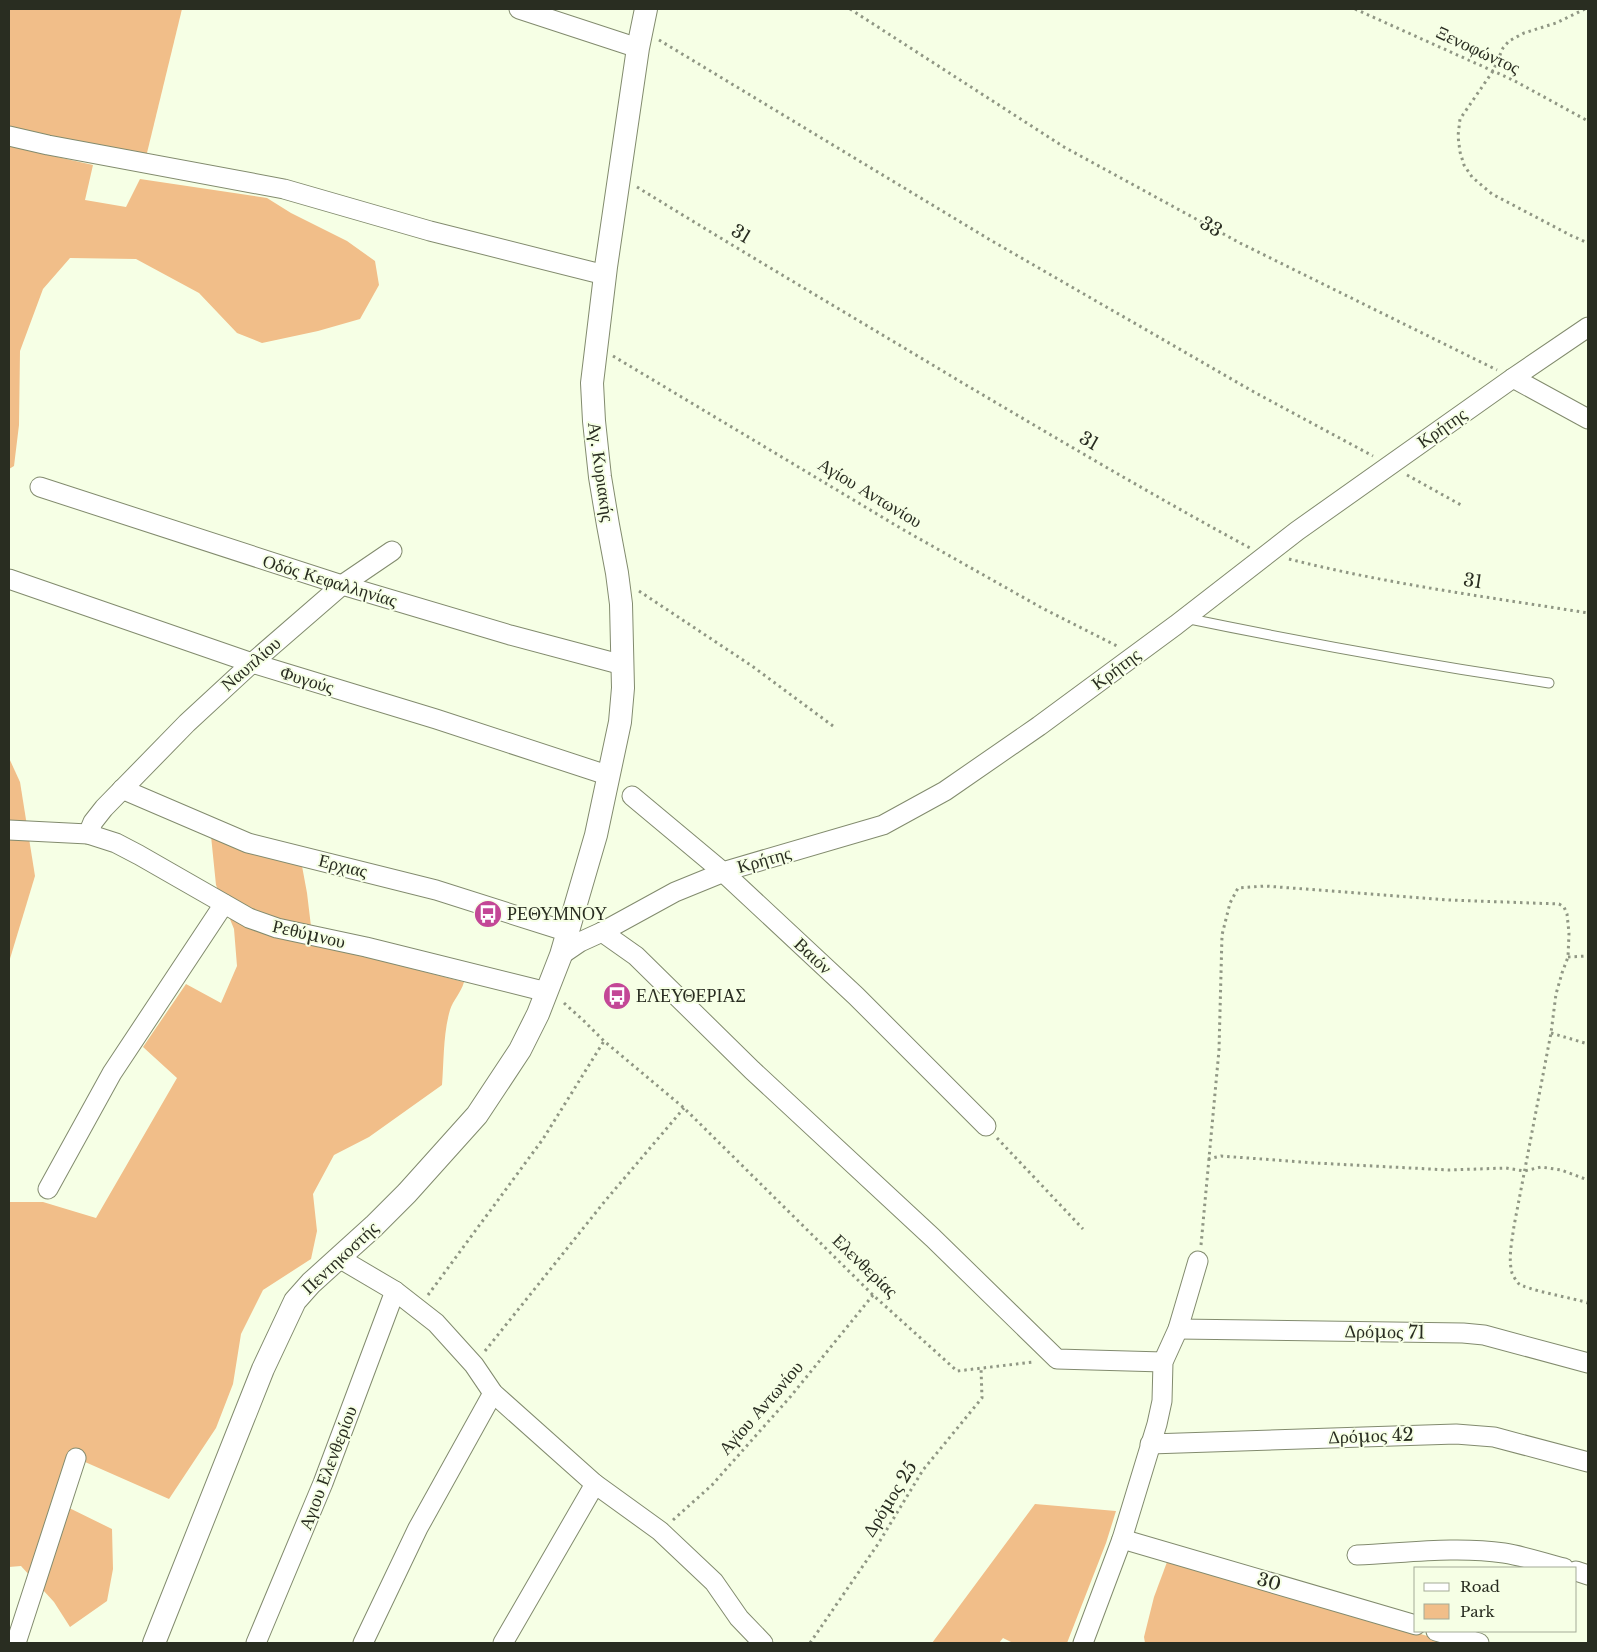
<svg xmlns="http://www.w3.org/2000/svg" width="1597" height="1652" font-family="'Libre Baskerville',serif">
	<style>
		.green { fill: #f1be89 }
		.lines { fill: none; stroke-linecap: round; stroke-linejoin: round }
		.service-casing { stroke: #828b6e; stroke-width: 11 }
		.minor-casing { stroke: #828b6e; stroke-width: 21 }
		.tertiary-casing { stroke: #828b6e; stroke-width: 24 }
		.path { stroke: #909784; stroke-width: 3; stroke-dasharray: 2.5 4; stroke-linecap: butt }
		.service { stroke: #fff; stroke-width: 9 }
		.minor { stroke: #fff; stroke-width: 19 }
		.tertiary { stroke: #fff; stroke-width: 22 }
		.labels { text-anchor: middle; stroke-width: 4; stroke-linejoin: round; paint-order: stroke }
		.street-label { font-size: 18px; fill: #292d21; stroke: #f6ffe5 }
		.poi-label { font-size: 18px; fill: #292d21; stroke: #f6ffe5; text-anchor: start }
	</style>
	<rect width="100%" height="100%" fill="#f6ffe5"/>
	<g class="green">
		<path d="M9,9H182L146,157L9,126Z"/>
		<path d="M9,146L93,165L85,200L126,207L140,179L267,198L291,213L347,241L375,261L379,285L360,319L318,331L262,343L237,333L199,293L136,259L70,258L43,289L20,351L19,425L14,466L9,469Z"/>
		<path d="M9,758L20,782L35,876L9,962Z"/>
		<path d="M211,836L302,866L307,893L313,943L464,982C461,993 453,1000 450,1010C443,1034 444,1061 442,1085L369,1137L334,1155L313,1194L317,1231L311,1259L263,1290L241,1334L233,1384L216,1428L169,1499L76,1458L57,1502L112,1529L113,1569L107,1601L70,1627L54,1602L21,1566L9,1567V1202H43L96,1218L177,1078L143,1047L186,984L221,1003L237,966L234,929L216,885Z"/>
		<path d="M1035,1504L1116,1511L1106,1543L1067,1643H1013L1003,1638L999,1643H932Z"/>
		<path d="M1167,1562L1431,1637L1439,1643H1145L1144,1637L1154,1597Z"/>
	</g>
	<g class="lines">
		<defs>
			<path id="service" d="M1185,618C1306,643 1427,665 1549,683"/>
			<g id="minor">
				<path d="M519,9L638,48"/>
				<path d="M9,136L48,145L284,189L430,231L605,275"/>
				<path d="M1513,378L1588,419"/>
				<path d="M40,487L342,585L510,635L623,665"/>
				<path d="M9,579L252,663L436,719L607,775"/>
				<path d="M122,789L248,843L436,890L568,932"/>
				<path d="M632,796L723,872L856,996L986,1126"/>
				<path d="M9,830L88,834L116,843L139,855L249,918L277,928L366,947L547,992"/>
				<path d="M88,834L93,822L104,808L187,723L252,663L342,585L392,551"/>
				<path d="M602,932L675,892L729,870L883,825L945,791L1039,726L1176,625L1297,531L1513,378L1588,327"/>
				<path d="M561,955L580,942L602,932L636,956L752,1070L933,1238L1057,1359L1163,1362"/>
				<path d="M48,1189L112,1073L224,904"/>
				<path d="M339,1258L395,1291L436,1323L474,1365L493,1393L595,1484L660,1531L714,1582L739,1618L763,1643"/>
				<path d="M1178,1329L1463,1333L1484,1335L1588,1363"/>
				<path d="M1150,1444L1456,1434L1494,1437L1588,1462"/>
				<path d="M1122,1539L1416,1625"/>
				<path d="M1357,1555C1406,1553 1456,1546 1504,1553C1524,1556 1544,1563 1564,1568"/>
				<path d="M1576,1571L1588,1575"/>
				<path d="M1436,1631L1479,1643"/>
				<path d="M16,1643L76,1458"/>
				<path d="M256,1643L323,1483L395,1291"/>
				<path d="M363,1643L418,1528L493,1393"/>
				<path d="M503,1643L595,1484"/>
				<path d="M1083,1643L1122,1539L1157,1424L1162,1401L1163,1362L1178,1329L1198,1261"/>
			</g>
			<path id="tertiary" d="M154,1643L263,1369L295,1301L311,1283L374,1226L407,1193L477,1115L520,1050L538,1014L561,955L596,835L620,722L623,688L621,604L617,573L608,525L600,477L594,421L592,383L606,267L638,48L646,9"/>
		</defs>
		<use href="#service" class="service-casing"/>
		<use href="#minor" class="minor-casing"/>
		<use href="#tertiary" class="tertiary-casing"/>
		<g class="path">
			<path d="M850,9L1064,147L1240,243L1497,370"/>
			<path d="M1355,9L1513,80L1588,121"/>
			<path d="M1585,9L1556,23L1524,33L1509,41L1503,48L1493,71L1460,119L1458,136L1460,152L1464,165L1472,177L1492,194L1572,236L1588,243"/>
			<path d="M659,40L992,241L1254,392L1373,456"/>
			<path d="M637,187C744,253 853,317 961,382C1056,438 1152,495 1250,548"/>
			<path d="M613,356L902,529L1042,608L1119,647"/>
			<path d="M1407,475L1461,505"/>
			<path d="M1289,559C1387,584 1488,597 1588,613"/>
			<path d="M639,591L752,666L833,726"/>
			<path d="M1568,957L1588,956"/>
			<path d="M564,1003L584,1021L604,1041L684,1108L873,1295L957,1371L1034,1362"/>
			<path d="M1551,1033L1588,1044"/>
			<path d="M997,1138L1083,1229"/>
			<path d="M1208,1159L1221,1156L1315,1163L1449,1170L1506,1168L1524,1171L1541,1167L1561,1170L1588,1180"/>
			<path d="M1201,1245L1219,1050L1222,935L1230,903L1238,888L1265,886L1449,900L1559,904L1564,907L1567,914L1569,933L1568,957L1562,973L1556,994L1551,1033L1514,1226C1512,1241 1508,1258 1512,1273C1513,1275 1516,1281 1518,1283C1525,1290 1574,1298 1588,1303"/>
			<path d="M428,1295L543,1139L604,1041"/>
			<path d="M485,1351L605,1201L684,1108"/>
			<path d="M673,1520L712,1485L791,1396L873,1295"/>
			<path d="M810,1643L878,1544L923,1470L982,1398L981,1368"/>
		</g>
		<use href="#service" class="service"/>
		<use href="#minor" class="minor"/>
		<use href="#tertiary" class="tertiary"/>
	</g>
	<defs>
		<symbol id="bus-disc" viewBox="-11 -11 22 22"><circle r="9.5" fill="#c34796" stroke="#f6ffe5"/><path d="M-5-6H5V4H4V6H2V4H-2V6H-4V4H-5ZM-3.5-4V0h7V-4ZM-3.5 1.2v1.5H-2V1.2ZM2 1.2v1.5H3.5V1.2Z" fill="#fff"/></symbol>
	</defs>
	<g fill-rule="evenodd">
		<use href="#bus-disc" x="472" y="898" width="32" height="32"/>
		<use href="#bus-disc" x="601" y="980" width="32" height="32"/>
	</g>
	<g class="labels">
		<g class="street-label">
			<text transform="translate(1478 50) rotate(25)" y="6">Ξενοφώντος</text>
			<text transform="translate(1211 227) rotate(29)" y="6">33</text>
			<text transform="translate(741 234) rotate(31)" y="6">31</text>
			<text transform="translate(1442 428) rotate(-35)" y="6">Κρήτης</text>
			<text transform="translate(1089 441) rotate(30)" y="6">31</text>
			<text transform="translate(601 472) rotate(82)" y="6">Αγ. Κυριακής</text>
			<text transform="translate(870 493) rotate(31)" y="6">Αγίου Αντωνίου</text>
			<text transform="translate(330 581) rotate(17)" y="6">Οδός Κεφαλληνίας</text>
			<text transform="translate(1473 581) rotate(9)" y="6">31</text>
			<text transform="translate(251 664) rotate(-41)" y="6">Ναυπλίου</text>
			<text transform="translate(1116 669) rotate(-37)" y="6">Κρήτης</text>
			<text transform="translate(307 680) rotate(17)" y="6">Φυγούς</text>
			<text transform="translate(764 860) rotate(-16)" y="6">Κρήτης</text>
			<text transform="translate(343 866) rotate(14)" y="6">Ερχιας</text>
			<text transform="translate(309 934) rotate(13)" y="6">Ρεθύμνου</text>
			<text transform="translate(813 956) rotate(43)" y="6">Βαιόν</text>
			<text transform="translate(340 1258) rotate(-43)" y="6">Πεντηκοστής</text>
			<text transform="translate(865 1266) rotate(44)" y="6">Ελενθερίας</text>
			<text transform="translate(1385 1332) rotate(1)" y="6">Δρόμος 71</text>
			<text transform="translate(761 1408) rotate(-49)" y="6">Αγίου Αντωνίου</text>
			<text transform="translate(1371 1436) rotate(-2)" y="6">Δρόμος 42</text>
			<text transform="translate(328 1468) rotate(-69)" y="6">Αγιου Ελενθερίου</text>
			<text transform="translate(890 1499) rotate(-58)" y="6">Δρόμος 25</text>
			<text transform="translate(1269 1582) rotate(16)" y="6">30</text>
		</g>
		<g class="poi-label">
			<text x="507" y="920">ΡΕΘΥΜΝΟΥ</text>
			<text x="636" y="1002">ΕΛΕΥΘΕΡΙΑΣ</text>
		</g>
	</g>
	<rect width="1597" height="1652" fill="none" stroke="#292d21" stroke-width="20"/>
	<rect x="1414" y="1567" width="162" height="65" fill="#f6ffe5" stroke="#a4ab97"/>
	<rect x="1424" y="1583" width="25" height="8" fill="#ffffff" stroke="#a4ab97"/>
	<text x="1460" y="1592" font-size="15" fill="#292d21">Road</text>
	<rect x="1424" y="1604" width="25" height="15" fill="#f1be89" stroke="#a4ab97"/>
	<text x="1460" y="1617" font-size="15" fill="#292d21">Park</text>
</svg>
